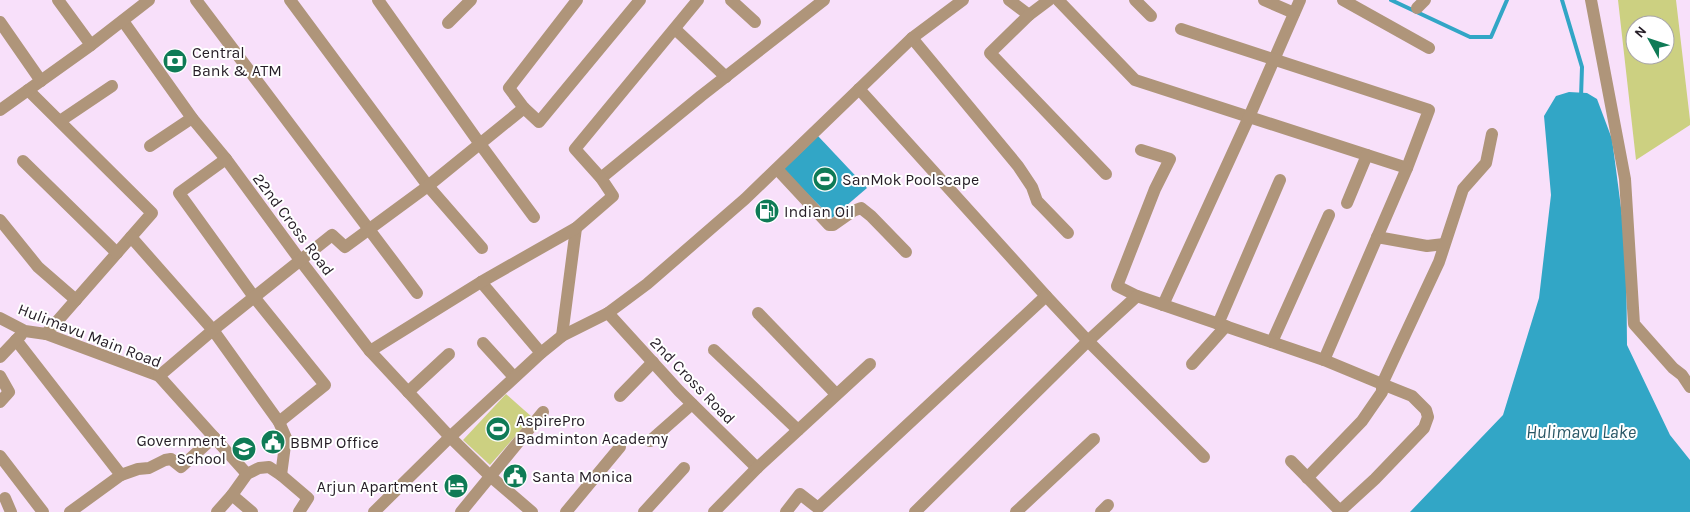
<svg xmlns="http://www.w3.org/2000/svg" width="1690" height="512" font-family="Karla,sans-serif">
	<style>
		.green { fill: #ccd081; fill-rule: evenodd }
		.water { fill: #32a6c6 }
		.lines { fill: none; stroke-linecap: round; stroke-linejoin: round }
		.stream { stroke: #32a6c6; stroke-width: 4 }
		.minor { stroke: #af957a; stroke-width: 12 }
		.labels { text-anchor: middle; stroke-width: 4; stroke-linejoin: round; paint-order: stroke }
		.poi-label { font-size: 16px; fill: #251d26; stroke: #fff; text-anchor: start }
		.street-label { font-size: 16px; fill: #251d26; stroke: #fff }
		.water-label { font-size: 18px; font-style: italic; fill: #295766; stroke: #fff }
	</style>
	<rect width="100%" height="100%" fill="#f8e0fa"/>
	<g class="green">
		<path d="M1618,0H1676L1690,120V125L1636,160ZM1635,25H1665V55H1635Z"/>
		<path d="M506,394L532,417L490,465L463,440Z"/>
	</g>
	<g class="water">
		<path d="M1569,92L1587,93L1597,99L1612,139L1626,246L1627,345L1670,435L1690,460V512H1410L1503,415L1539,298L1551,195L1544,116L1556,96Z"/>
		<path d="M818,136L867,188L832,218L783,170Z"/>
	</g>
	<g class="lines">
		<g class="stream">
			<path d="M1391,0L1470,37H1491L1507,0"/>
			<path d="M1562,0L1582,67L1581,97"/>
		</g>
		<g class="minor">
			<path d="M58,0L91,45"/>
			<path d="M196,0L417,293"/>
			<path d="M290,0L428,186L482,248"/>
			<path d="M378,0L480,144L534,217"/>
			<path d="M731,0L755,22"/>
			<path d="M1009,0L1029,15L1049,0"/>
			<path d="M1058,0L1135,80L1407,168"/>
			<path d="M1135,0L1151,16"/>
			<path d="M1264,0L1294,13"/>
			<path d="M1343,0L1429,48"/>
			<path d="M1591,0L1625,179L1634,324L1673,368L1682,375L1690,387"/>
			<path d="M1417,8L1425,0"/>
			<path d="M1029,15L990,53L1106,174"/>
			<path d="M123,21L192,118L226,159L300,260L370,351L450,437L490,476L532,512"/>
			<path d="M0,22L41,81"/>
			<path d="M448,23L471,0"/>
			<path d="M675,29L726,77"/>
			<path d="M912,38L1018,166L1032,187L1037,201L1068,233"/>
			<path d="M859,89L1046,296L1088,341L1204,457"/>
			<path d="M28,90L152,213L46,334"/>
			<path d="M524,108L539,122L640,0"/>
			<path d="M0,110L91,45L149,0"/>
			<path d="M60,121L112,86"/>
			<path d="M150,146L192,118"/>
			<path d="M226,159L179,193L254,297L325,385L279,422"/>
			<path d="M23,161L117,253"/>
			<path d="M777,169L829,225H833L853,211L861,208L871,216L906,252"/>
			<path d="M601,178L701,96L824,0"/>
			<path d="M1347,203L1367,155"/>
			<path d="M0,220L38,267L76,300"/>
			<path d="M131,237L213,330L279,422L286,438L281,475"/>
			<path d="M1377,237L1427,246L1444,244"/>
			<path d="M481,282L541,353"/>
			<path d="M1137,296L1117,286L1155,189L1170,159L1141,150"/>
			<path d="M1163,305L1249,117L1300,0"/>
			<path d="M608,313L679,391L757,468"/>
			<path d="M758,313L836,394"/>
			<path d="M0,318L25,331L46,334L159,376L247,474"/>
			<path d="M1218,324L1280,180"/>
			<path d="M562,336L576,228"/>
			<path d="M16,340L121,475L70,512"/>
			<path d="M1272,342L1329,215"/>
			<path d="M483,343L514,377"/>
			<path d="M714,350L798,430"/>
			<path d="M370,351L481,282L576,228L613,196L601,178L575,149L698,0"/>
			<path d="M0,357L21,335"/>
			<path d="M1324,360L1382,384L1439,262L1463,189L1486,163L1492,134"/>
			<path d="M1192,364L1226,326"/>
			<path d="M0,376L9,392L0,402"/>
			<path d="M159,376L213,330L332,235L345,247L428,186L524,108L509,88L577,0"/>
			<path d="M408,392L449,354"/>
			<path d="M620,396L653,362"/>
			<path d="M650,441L692,404"/>
			<path d="M0,456L43,512"/>
			<path d="M1291,461L1340,511"/>
			<path d="M121,475L138,469L149,468L165,460L171,459L181,467L214,437"/>
			<path d="M1307,478L1362,421L1382,392V384L1412,396L1426,410L1428,417L1424,428L1375,479L1339,512"/>
			<path d="M5,498L11,512"/>
			<path d="M217,512L232,495"/>
			<path d="M252,512L232,495L247,474L259,468L269,467L281,475L308,498L299,512"/>
			<path d="M374,512L450,437L541,353L562,336L608,313L647,284L745,199L912,38L963,0"/>
			<path d="M461,512L543,412"/>
			<path d="M566,512L620,447"/>
			<path d="M644,512L684,468"/>
			<path d="M714,512L757,468L870,364"/>
			<path d="M786,512L800,494L818,508L1046,296"/>
			<path d="M915,512L1088,341L1137,296L1324,360L1407,168L1429,110L1181,29"/>
			<path d="M1016,512L1094,439"/>
			<path d="M1101,512L1108,505"/>
		</g>
	</g>
	<defs>
		<symbol id="bank-disc" viewBox="-11 -11 22 22"><circle r="9.5" fill="#0f7b56" stroke="#fff"/><path d="M-6-4H6V4H-6ZM0-2.3a2.3 2.3 0 1 0 0 4.6a2.3 2.3 0 1 0 0-4.6Z" fill="#fff"/></symbol>
		<symbol id="stadium-disc" viewBox="-11 -11 22 22"><circle r="9.5" fill="#0f7b56" stroke="#fff"/><path d="M0-5a6.5 5 0 1 0 0 10a6.5 5 0 1 0 0-10ZM-3.5-1.8h7v3.6h-7Z" fill="#fff"/></symbol>
		<symbol id="fuel-disc" viewBox="-11 -11 22 22"><circle r="9.5" fill="#0f7b56" stroke="#fff"/><path d="M-5.5-6h7V0h2V4h1.3V-2.5L3-4.5l.8-.8L6-3V5H2.5V1h-1V6h-7ZM-4.2-4.7v3.2H.2V-4.7Z" fill="#fff"/></symbol>
		<symbol id="civic-disc" viewBox="-11 -11 22 22"><circle r="9.5" fill="#0f7b56" stroke="#fff"/><path d="M-.6-6.5H3V-4.5H.6V-3L4-1V1h2V6H-6V1h2V-1L-.6-3ZM-1.2 2.5V6h2.4V2.5Z" fill="#fff"/></symbol>
		<symbol id="school-disc" viewBox="-11 -11 22 22"><circle r="9.5" fill="#0f7b56" stroke="#fff"/><path d="M0-5L7-2L0 1L-7-2ZM-4 1L0 2.5L4 1V4Q0 6-4 4Z" fill="#fff"/></symbol>
		<symbol id="hotel-disc" viewBox="-11 -11 22 22"><circle r="9.5" fill="#0f7b56" stroke="#fff"/><path d="M-6-4.5h1.5V1H6V5H4.5V3h-9V5H-6ZM-4 0a1.8 1.8 0 1 1 3.6 0ZM.5 0V-2.5h3Q6-2.5 6 0Z" fill="#fff"/></symbol>
	</defs>
	<g fill-rule="evenodd">
		<use href="#bank-disc" x="161" y="47" width="28" height="28"/>
		<use href="#stadium-disc" x="811" y="165" width="28" height="28"/>
		<use href="#fuel-disc" x="753" y="197" width="28" height="28"/>
		<use href="#stadium-disc" x="484" y="415" width="28" height="28"/>
		<use href="#civic-disc" x="259" y="428" width="28" height="28"/>
		<use href="#school-disc" x="230" y="435" width="28" height="28"/>
		<use href="#civic-disc" x="501" y="462" width="28" height="28"/>
		<use href="#hotel-disc" x="442" y="472" width="28" height="28"/>
	</g>
	<g class="labels">
		<g class="poi-label">
			<text x="192" y="58">Central<tspan x="192" dy="18">Bank &amp; ATM</tspan></text>
			<text x="842" y="185">SanMok Poolscape</text>
			<text x="784" y="217">Indian Oil</text>
			<text x="516" y="426">AspirePro<tspan x="516" dy="18">Badminton Academy</tspan></text>
			<text x="226" y="446" text-anchor="end">Government<tspan x="226" dy="18">School</tspan></text>
			<text x="290" y="448">BBMP Office</text>
			<text x="532" y="482">Santa Monica</text>
			<text x="438" y="492" text-anchor="end">Arjun Apartment</text>
		</g>
		<g class="street-label">
			<text transform="translate(294 224) rotate(53)" y="6">22nd Cross Road</text>
			<text transform="translate(90 335) rotate(21)" y="6">Hulimavu Main Road</text>
			<text transform="translate(693 380) rotate(46)" y="6">2nd Cross Road</text>
		</g>
		<g class="water-label">
			<text x="1581" y="438">Hulimavu Lake</text>
		</g>
	</g>
	<g transform="translate(1650 40) rotate(310)"><circle r="24" fill="#ffffff" stroke="#a8a5a8"/>
	<path d="M0-4L9 19L0 12L-9 19Z" fill="#0f7b56"/>
	<text y="-8" font-size="14" font-weight="bold" text-anchor="middle" fill="#251d26">N</text>
	</g>
</svg>
